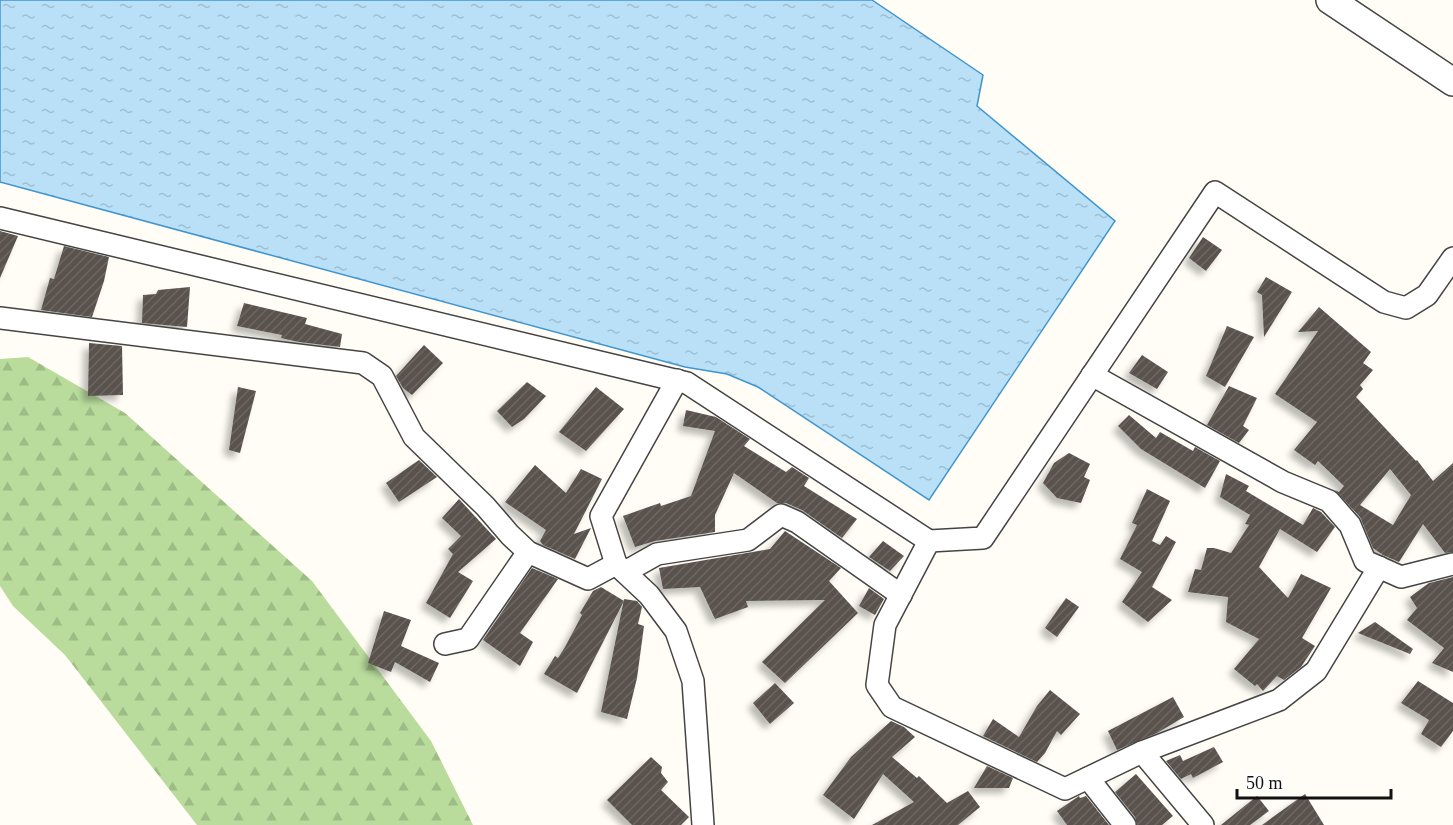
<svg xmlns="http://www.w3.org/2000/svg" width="1453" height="825" font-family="'Times New Roman',serif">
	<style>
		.forest { fill: url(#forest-firs) }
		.water { fill: url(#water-ripples); stroke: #3f96cf; stroke-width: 1.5 }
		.building { fill: url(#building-hatch); fill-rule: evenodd; filter: url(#shadow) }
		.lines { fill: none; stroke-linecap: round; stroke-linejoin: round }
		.minor-casing { stroke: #444; stroke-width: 24 }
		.tertiary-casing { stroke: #444; stroke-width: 30 }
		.minor { stroke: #fff; stroke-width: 21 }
		.tertiary { stroke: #fff; stroke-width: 27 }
	</style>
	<defs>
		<pattern id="forest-firs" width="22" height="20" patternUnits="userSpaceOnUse" patternTransform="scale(1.5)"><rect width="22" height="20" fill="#b9dc9c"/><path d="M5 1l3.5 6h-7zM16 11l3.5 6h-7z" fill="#9ebc85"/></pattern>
		<pattern id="water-ripples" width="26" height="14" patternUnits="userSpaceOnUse" patternTransform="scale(1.5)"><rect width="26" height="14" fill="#b9e0f7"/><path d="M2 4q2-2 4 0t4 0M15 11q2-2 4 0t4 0" fill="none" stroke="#9ebfd3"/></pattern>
		<pattern id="building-hatch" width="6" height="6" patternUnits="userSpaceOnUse" patternTransform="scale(1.5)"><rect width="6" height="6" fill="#5a524d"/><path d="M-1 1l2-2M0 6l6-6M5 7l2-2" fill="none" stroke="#6d6662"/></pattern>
		<filter id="shadow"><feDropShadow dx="-5.5" dy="5.5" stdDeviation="3" flood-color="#0004"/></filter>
	</defs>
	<rect width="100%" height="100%" fill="#fffdf5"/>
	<path class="forest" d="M28,357L125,413L312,581L431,741L473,825H197L65,655L13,606L0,586V359Z"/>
	<path class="water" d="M0,0H872L983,75L977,106L1115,221L929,500L758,387L727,374L685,367L0,182Z"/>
	<g class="building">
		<path d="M0,231L18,236L0,278Z"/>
		<path d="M1203,237L1222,250L1206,271L1189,258Z"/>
		<path d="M64,246L109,257L104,281L92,317L41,310L50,278L54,279Z"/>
		<path d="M1266,277L1292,292L1264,337L1262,295L1257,292Z"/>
		<path d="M190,287L187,327L142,323L143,295L156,294L158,290Z"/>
		<path d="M244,303L307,318L305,324L342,334L340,347L299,342L281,338L282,335L237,326Z"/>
		<path d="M1319,307L1371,352L1363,363L1373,370L1360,385L1363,389L1356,397L1416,461L1417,460L1433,481L1453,463V552L1445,553L1423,524L1399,562L1383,555L1373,548L1360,517L1335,490L1339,492L1344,486L1318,461L1315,465L1294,450L1317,422L1275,394L1318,331L1298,332ZM1390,469L1411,495L1393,525L1360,505Z"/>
		<path d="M1227,326L1254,337L1225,387L1206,376Z"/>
		<path d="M89,343L122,346L123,395L88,396Z"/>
		<path d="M424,345L443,363L412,395L403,388L396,376Z"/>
		<path d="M1142,355L1168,372L1157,389L1129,373Z"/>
		<path d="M527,382L546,396L524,419L512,427L497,411Z"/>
		<path d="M1229,386L1257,398L1243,426L1249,430L1239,443L1207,425Z"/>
		<path d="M238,387L256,391L240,453L229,450Z"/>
		<path d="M596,387L624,409L586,451L559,432Z"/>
		<path d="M686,410L716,417L750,439L744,446L786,472L792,467L809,478L804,486L857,519L842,538L802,510L786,503H777L734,473L715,515V532L655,541L635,547L623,516L660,503L661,506L691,496L715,431L683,426Z"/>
		<path d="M1129,415L1156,438L1160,432L1193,451L1195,447L1220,461L1205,488L1141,449L1118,426Z"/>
		<path d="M1069,453L1090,464L1084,477L1090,480L1081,503L1057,498L1043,483L1054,463Z"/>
		<path d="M419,460L437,477L399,502L386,483Z"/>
		<path d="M535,465L566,493L581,469L602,479L574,534L591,528L575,559L543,545L540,541L546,530L505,502Z"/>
		<path d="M1226,474L1249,486L1246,491L1303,525L1313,508L1321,512L1335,527L1317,552L1280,529L1259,567L1288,598L1301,574L1331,588L1302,638L1315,646L1301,667L1284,680L1277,676L1263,691L1257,684L1255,686L1234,669L1259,639L1226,622L1228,597L1188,592L1195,569L1201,570L1207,548H1214L1231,553L1249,525L1245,524L1250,515L1220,497Z"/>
		<path d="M1147,489L1170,501L1152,541L1160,545L1166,536L1176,542L1152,587L1172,600L1148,622L1122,602L1142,572L1120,559L1137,525L1132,523Z"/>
		<path d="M459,499L496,539L458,572L473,581L450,618L426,603L453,554L448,549L461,536L442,518Z"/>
		<path d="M785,531L841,568L829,581L858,613L785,683L762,662L825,600L746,601L748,607L715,619L700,587L663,589L659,568L770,549Z"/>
		<path d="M883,541L904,556L890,571L869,557Z"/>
		<path d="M532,568L558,579L520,633L533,642L520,666L483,640Z"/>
		<path d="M1453,577V672L1432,663L1444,648L1407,620L1417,608L1410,597L1429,583Z"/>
		<path d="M601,587L624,601L577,693L544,674L555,656L558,658L565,647L582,615L580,613L593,591Z"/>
		<path d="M869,588L884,599L875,615L859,606Z"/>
		<path d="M1066,598L1079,607L1057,637L1045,628Z"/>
		<path d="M624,599L637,601L642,607L638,624L644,626L637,678L627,719L601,712Z"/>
		<path d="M384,611L411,620L401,646L439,663L430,682L395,662L391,672L368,663Z"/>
		<path d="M1375,622L1413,649L1410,654L1358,633Z"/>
		<path d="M1418,681L1453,703V731L1441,747L1421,734L1429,720L1401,703Z"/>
		<path d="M775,683L794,703L770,724L753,703Z"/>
		<path d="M1050,690L1080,714L1061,735L1057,731L1045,753L1037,762L983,736L993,719L1019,737L1037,706Z"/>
		<path d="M1173,697L1184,717L1157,733L1117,750L1108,731Z"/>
		<path d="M891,721L904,727L915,737L892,757L917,778L919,776L947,803L968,791L980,807L958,825H872L914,802L883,774L854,819L823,795L851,757Z"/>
		<path d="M1214,747L1223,762L1193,778L1191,774L1181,779L1166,761L1180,755L1183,761Z"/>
		<path d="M651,757L662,767L661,773L668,782L661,790L689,817L681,825H632L607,800Z"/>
		<path d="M987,766L1013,778L1009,788H974Z"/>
		<path d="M1136,774L1173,816L1162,825H1137L1135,817L1115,792Z"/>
		<path d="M1305,794L1324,825H1262Z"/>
		<path d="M1079,796L1080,798L1086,796L1109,825H1067L1057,811Z"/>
		<path d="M1257,796L1269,811L1250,825H1221Z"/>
	</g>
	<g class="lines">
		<defs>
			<g id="minor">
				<path d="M0,218L687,383L929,541L983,538L1215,192L1384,302L1406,308L1427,295L1453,258"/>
				<path d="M0,318L363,363L382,376L414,437L485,506L510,535L528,552L588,579L616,564"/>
				<path d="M1092,375L1283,482L1329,501L1350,525L1365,561L1401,577L1453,564"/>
				<path d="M677,380L601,516L616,564L649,595L676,631L693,681L703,825"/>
				<path d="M929,541L885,625L877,685L892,707L1065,789L1142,752L1279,700L1316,671L1379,567"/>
				<path d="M625,572L657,554L748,540L781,515L797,522L901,595"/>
				<path d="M445,644L468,639L528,552"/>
				<path d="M1142,752L1203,825"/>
				<path d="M1088,778L1125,825"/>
			</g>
			<path id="tertiary" d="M1330,0L1453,82"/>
		</defs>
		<use href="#minor" class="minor-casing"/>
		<use href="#tertiary" class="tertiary-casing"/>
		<use href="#minor" class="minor"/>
		<use href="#tertiary" class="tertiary"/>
	</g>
	<path d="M1237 789v9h154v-9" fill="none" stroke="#111111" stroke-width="3"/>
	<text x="1246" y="789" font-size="18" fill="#111111" stroke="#ffffff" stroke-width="4.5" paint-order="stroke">50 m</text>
</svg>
